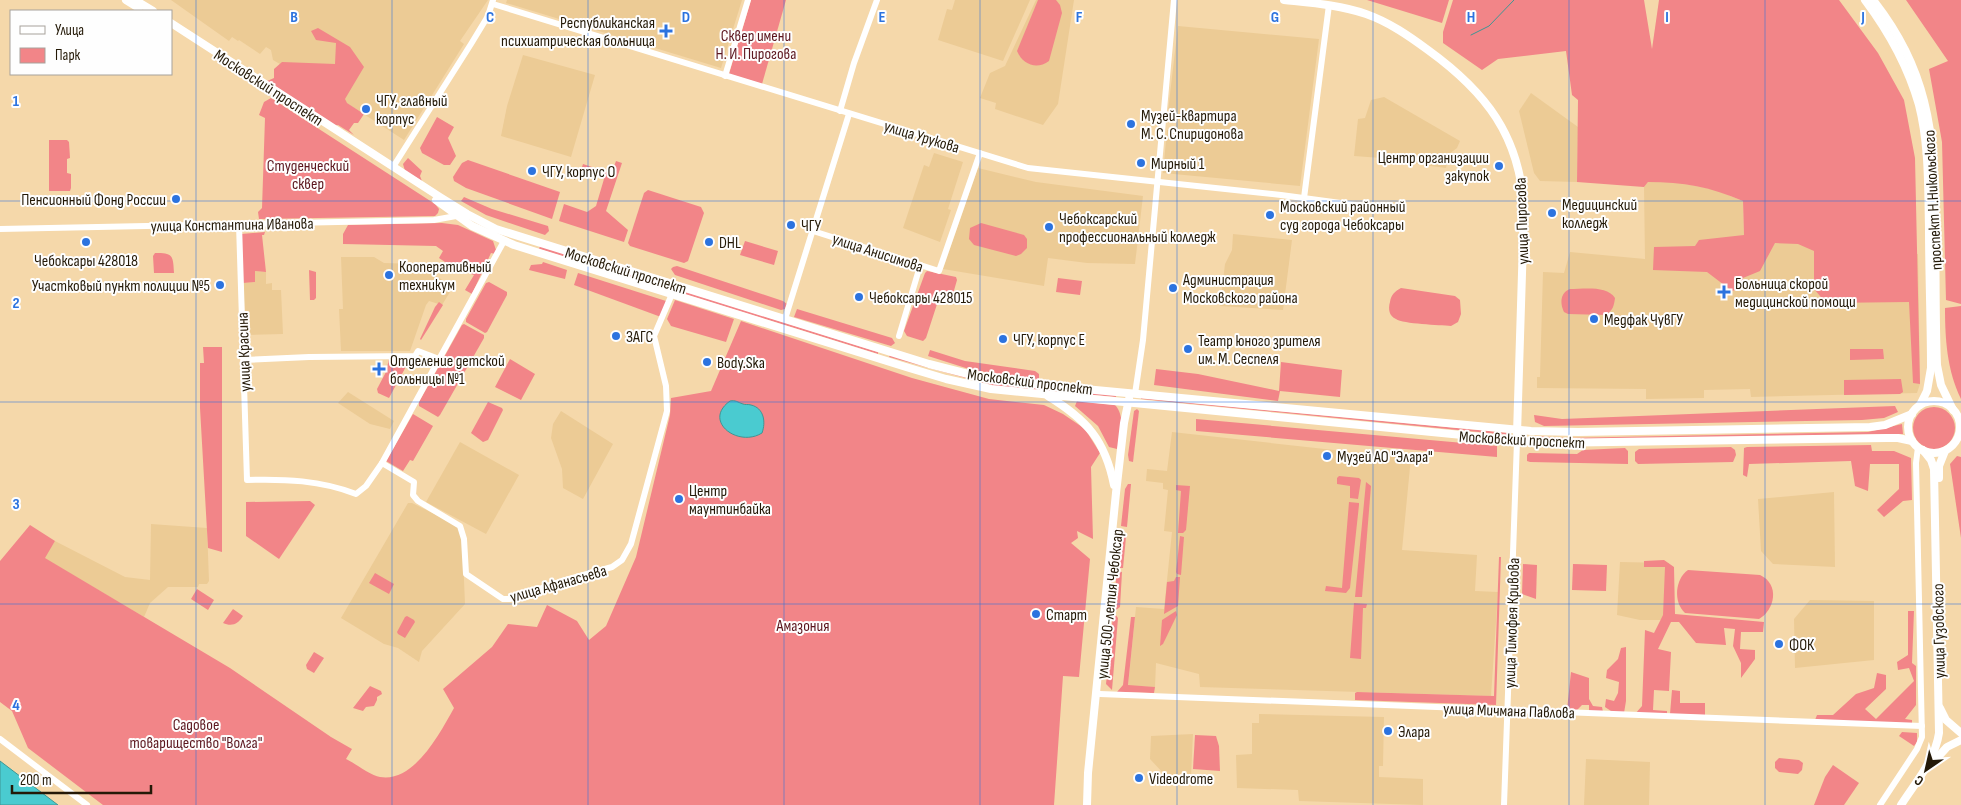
<svg xmlns="http://www.w3.org/2000/svg" width="1961" height="805" font-family="'Sofia Sans Condensed',sans-serif">
	<style>
		.built { fill: #eccb95 }
		.green { fill: #f28588 }
		.water { fill: #4acbd0; stroke: #3f9694 }
		.lines { fill: none; stroke-linecap: round; stroke-linejoin: round }
		.stream { stroke: #3f9694; stroke-width: 1 }
		.minor { stroke: #fff; stroke-width: 6 }
		.major { stroke: #fff; stroke-width: 8 }
		.grid { fill: none; stroke: #2c73df; stroke-width: 1; stroke-opacity: 0.55 }
		.poi-dot { fill: #2c73df; stroke: #fefefe; stroke-width: 2 }
		.labels { text-anchor: middle; stroke-width: 4; stroke-linejoin: round; paint-order: stroke }
		.poi-label { font-size: 16px; fill: #241907; stroke: #fefefe; text-anchor: start }
		.park-label { font-size: 16px; fill: #5c161e; stroke: #fefefe }
		.street-label { font-size: 16px; fill: #241907; stroke: #fefefe }
		.grid-label { font-size: 16px; text-anchor: middle; font-weight: bold; fill: #2c73df; stroke: #fefefe; stroke-width: 4; stroke-linejoin: round; paint-order: stroke }
	</style>
	<rect width="100%" height="100%" fill="#f5d8aa"/>
	<g class="built">
		<path d="M171,0H488L460,41L464,44L404,140L345,102L273,60L271,50L266,47L260,54L239,40L238,41L232,37L229,41Z"/>
		<path d="M507,0H742L721,68L506,3Z"/>
		<path d="M955,0H1030L1003,61L938,40L947,9L952,10Z"/>
		<path d="M1036,0H1074L1058,104L1043,125L995,109L996,103L980,98L990,73L1005,66Z"/>
		<path d="M1178,26L1319,39L1300,186L1163,173L1167,130L1176,131V129L1177,113L1168,111Z"/>
		<path d="M523,55L595,75L571,157L501,136L507,106Z"/>
		<path d="M1531,93L1578,127L1577,182L1540,181L1534,173L1519,111Z"/>
		<path d="M1384,97L1460,141L1457,148L1449,154L1446,168L1393,161L1381,158L1354,156L1358,119L1365,118L1371,100Z"/>
		<path d="M934,153L963,162L948,209L951,210L940,242L903,228L924,165L929,167Z"/>
		<path d="M978,168L1036,182L1143,196L1135,264L1087,263L1048,258L1044,286L943,269Z"/>
		<path d="M1648,182H1676L1716,190L1743,201L1744,234L1918,254L1920,384L1917,393L1751,397L1750,389L1704,390V398L1646,399V389L1537,388V377H1540L1543,272L1564,273L1570,252L1645,259L1644,187Z"/>
		<path d="M1233,234L1292,240L1283,310L1220,306L1225,264L1232,250Z"/>
		<path d="M341,257H374L384,263L418,264L453,287L442,305L429,301L426,305L410,351H341L339,309H343Z"/>
		<path d="M255,271L266,272V284L272,283V290H281L283,334L246,335L243,283L255,282Z"/>
		<path d="M348,392L394,421L390,429L370,424L338,403Z"/>
		<path d="M561,411L613,444L583,499L563,488L562,469L551,438L553,424Z"/>
		<path d="M1172,432L1352,452L1411,457L1402,550L1477,555L1475,591L1498,592L1491,696L1200,687L1199,674L1156,663L1155,687L1128,686L1136,607L1164,609L1172,532L1164,531L1168,490L1163,489V483L1146,481L1147,469L1167,471Z"/>
		<path d="M460,442L519,475L486,534L426,502Z"/>
		<path d="M1834,492L1835,567L1773,564L1761,551L1758,499Z"/>
		<path d="M408,503H412L457,525L462,533L465,604L422,651L419,662L398,648L384,644L341,618Z"/>
		<path d="M151,524L207,528L209,581L207,584H199L198,587H168L150,603L144,617L44,558L55,541L125,577L150,580Z"/>
		<path d="M1620,562L1669,563L1668,620H1640L1617,615Z"/>
		<path d="M1810,600L1874,601V660L1795,668L1794,619Z"/>
		<path d="M1259,714L1384,717L1383,766H1379V777L1423,779V805L1299,801L1298,790L1237,788L1236,755L1252,754V723H1259Z"/>
		<path d="M1193,734L1191,776H1166L1150,759L1151,736Z"/>
		<path d="M1586,759L1650,762L1649,805H1584Z"/>
	</g>
	<g class="green">
		<path d="M751,0H786L762,84L729,74Z"/>
		<path d="M1038,0H1056L1060,5L1062,13L1049,61C1037,70 1023,65 1017,51Z"/>
		<path d="M1367,0H1449L1442,23Z"/>
		<path d="M1453,0H1644L1652,49L1659,0H1839L1878,53L1904,100L1915,158L1920,384L1913,383L1909,302L1826,303L1814,289V251L1798,244L1775,243L1760,271L1743,278L1742,288L1732,291L1707,272L1653,270L1654,247L1695,246L1699,240L1744,235L1743,201C1711,187 1683,182 1648,182L1644,187L1577,182L1578,100L1572,95L1566,51L1498,59L1482,70L1443,43V32Z"/>
		<path d="M1906,0H1961V304L1946,300L1942,142L1929,69L1948,61Z"/>
		<path d="M318,28L350,47L364,67L345,99L347,103L364,114L358,123H354L349,130L354,135L338,125L334,126L265,82L274,78V69L282,62L335,64L336,43L316,40L311,31Z"/>
		<path d="M271,98L435,204L439,209L438,213L435,216L259,219L258,212L262,208L265,118L259,115L264,102Z"/>
		<path d="M437,117L454,127L448,138L456,156L450,165H444L422,153L420,148Z"/>
		<path d="M49,140H67L69,142L70,158L67,159V173L71,174V188L70,191H49Z"/>
		<path d="M408,158L422,171L420,176L422,181L405,171L403,164Z"/>
		<path d="M468,160L560,192L552,219L466,188L454,181L453,177L462,163Z"/>
		<path d="M616,161L622,163L606,211L628,230L624,242L559,221L564,204L587,212L596,206L604,179L600,174L582,167L583,164L607,172L613,169Z"/>
		<path d="M648,190L701,207L704,213L688,261L684,263L630,246L628,243L644,193Z"/>
		<path d="M464,197L492,209L548,226L549,231L545,235L486,215L461,201Z"/>
		<path d="M442,223L458,225L493,241L496,250L495,254L491,253L472,294L465,290L474,275L471,274L473,271L461,263L457,270L439,258L443,251L436,246L343,244V234L348,225Z"/>
		<path d="M981,223L1024,235L1027,239V248L1021,254L1016,256L974,245L969,239L970,228Z"/>
		<path d="M265,232L264,235H262L266,272L255,271V282L243,283L241,234Z"/>
		<path d="M745,241L778,251L774,265L740,255Z"/>
		<path d="M540,246L878,352V354L539,249Z"/>
		<path d="M155,253C173,253 173,255 174,273H154L153,256Z"/>
		<path d="M543,262L567,270L565,279L529,270L531,265L542,264Z"/>
		<path d="M677,266L783,301L787,304L785,309L781,310L675,275L671,269L673,267Z"/>
		<path d="M309,270L316,272V298L314,300H310Z"/>
		<path d="M927,271L956,277L957,280L953,294L950,296L940,295L926,338L923,341L907,336L904,331L925,273Z"/>
		<path d="M578,273L666,301L661,317L574,285Z"/>
		<path d="M1058,278L1082,281L1080,295L1056,292Z"/>
		<path d="M489,282L507,292V295L487,332L485,333L466,322V319L486,283Z"/>
		<path d="M1401,288L1455,296L1460,300L1461,314L1458,322L1451,326C1440,325 1403,324 1396,319C1389,316 1388,309 1390,302C1391,295 1395,291 1401,288Z"/>
		<path d="M1570,289C1583,289 1607,285 1615,298C1614,306 1613,310 1606,315L1568,314L1564,312C1560,303 1560,293 1570,289Z"/>
		<path d="M675,300L734,319L726,342L671,326L667,319Z"/>
		<path d="M439,302L443,305L421,340L420,339L435,307Z"/>
		<path d="M1961,306V399C1947,371 1945,339 1945,308Z"/>
		<path d="M797,309L892,338L895,343L891,346L794,317Z"/>
		<path d="M741,321L912,378L989,399L1044,405L1063,414L1085,429L1100,453L1091,467L1093,539L1077,531L1078,538L1071,543L1090,559L1079,677L1063,676L1054,805H103L28,748L12,711L0,702V561L30,525L55,541L45,558L230,668L331,737L352,749L346,759C355,763 371,776 380,777C414,783 440,733 454,708L443,689L492,647L508,624L537,627L547,605L577,621L589,640L606,626L636,557L670,415L671,398L711,391Z"/>
		<path d="M464,324L484,335V338L440,415L438,417L419,406V402L462,325Z"/>
		<path d="M203,347H222V552L208,548L200,408V363H204Z"/>
		<path d="M1883,349L1884,359L1850,360V349Z"/>
		<path d="M930,350L965,361L1035,371L1039,374V380L972,370L928,356Z"/>
		<path d="M890,355L958,375L995,383L1116,395V397L995,386L889,357Z"/>
		<path d="M408,358L409,361L389,398L378,393L377,389L386,372L389,359Z"/>
		<path d="M510,359L535,374L521,400L495,387Z"/>
		<path d="M1281,362L1342,370L1340,397L1280,391L1278,401L1154,385L1156,369L1198,374L1279,391Z"/>
		<path d="M1901,379L1903,392L1900,394L1844,395V380Z"/>
		<path d="M1141,398L1510,433L1509,435L1141,399Z"/>
		<path d="M1077,401L1115,405C1125,415 1122,437 1117,449L1109,447L1098,426L1075,406Z"/>
		<path d="M488,402L502,408L503,410L488,440L483,442L471,433Z"/>
		<path d="M1895,406L1898,412L1884,418L1862,420L1544,426L1535,422L1534,415L1562,419Z"/>
		<circle cx="1934" cy="428" r="21"/>
		<path d="M1137,409L1139,411L1133,462L1129,461L1128,455L1134,411Z"/>
		<path d="M413,414L433,426L413,461L410,460L403,471L386,461Z"/>
		<path d="M1196,419L1497,446V457L1196,431Z"/>
		<path d="M1902,424L1903,434L1565,440L1534,439V436L1565,438L1868,432Z"/>
		<path d="M1871,445L1872,451H1894L1911,458L1912,500L1903,501L1884,517L1877,510L1899,489V464H1870L1868,491L1855,486L1851,461L1749,464L1747,477L1743,475L1744,448L1747,447Z"/>
		<path d="M1731,447L1735,450L1736,455L1733,462L1638,464L1635,461V452L1639,449Z"/>
		<path d="M1625,448L1628,451V464L1530,462L1527,461V455L1529,453L1577,454L1583,450Z"/>
		<path d="M1957,456L1961,457V538L1950,464Z"/>
		<path d="M1339,476L1359,478L1361,480L1358,499L1350,498V486L1337,484V478Z"/>
		<path d="M1366,482L1371,486L1362,597H1355Z"/>
		<path d="M1128,484H1131L1127,527L1121,526L1125,489Z"/>
		<path d="M1176,485L1190,486L1186,530L1183,533H1178L1181,491L1176,490Z"/>
		<path d="M310,501L315,505L279,559L246,536V502Z"/>
		<path d="M1349,502L1359,503V505L1350,588L1346,593L1325,591L1326,586L1342,588Z"/>
		<path d="M1122,531L1126,537L1123,568H1117L1120,533Z"/>
		<path d="M1180,536L1184,537L1181,575L1177,574L1176,572Z"/>
		<path d="M1499,557H1501L1496,705L1355,700V693L1357,692L1494,696Z"/>
		<path d="M1664,560L1674,567L1675,614L1764,622L1763,632H1741L1740,649L1755,650V659L1741,678V663L1733,646L1735,629L1724,628L1726,645L1696,643L1679,622H1671L1658,649L1671,652L1669,691L1654,690L1653,710L1667,711V714H1635L1642,706L1645,630L1654,633L1663,615L1665,567H1644V561Z"/>
		<path d="M1523,564L1537,565L1536,599L1522,594Z"/>
		<path d="M1573,564L1607,565L1606,591L1572,590Z"/>
		<path d="M1688,570L1760,575C1780,584 1775,610 1759,619L1685,613C1673,602 1675,579 1688,570Z"/>
		<path d="M1117,571L1122,572L1120,607L1116,610L1113,609Z"/>
		<path d="M375,573L394,584L389,594L369,583Z"/>
		<path d="M1176,577H1180L1178,606L1164,614L1167,582L1174,581Z"/>
		<path d="M197,589L214,600L208,610L191,599Z"/>
		<path d="M1354,603L1367,604L1366,608H1363L1361,659L1350,658Z"/>
		<path d="M233,609L243,616C238,624 232,627 223,623Z"/>
		<path d="M1176,611L1177,615L1163,644L1160,646L1162,620Z"/>
		<path d="M1908,611H1914L1912,663L1916,666V705L1905,719L1912,720V724L1815,720L1817,715H1833L1856,694L1874,688L1877,673L1886,675V689L1865,709L1876,719L1914,681L1909,668L1898,670L1897,662L1908,655Z"/>
		<path d="M1115,614L1118,618L1112,690L1106,684L1113,615Z"/>
		<path d="M407,616L414,620L415,622L405,638L398,634L397,632L405,617Z"/>
		<path d="M1131,617H1135L1128,685L1155,687L1154,693L1117,692L1123,685Z"/>
		<path d="M1626,647V701L1624,713H1614L1605,707L1606,699L1614,701L1618,693L1619,682L1606,678L1607,670L1618,659L1621,648Z"/>
		<path d="M314,652L324,658L314,673L307,669L306,665Z"/>
		<path d="M1571,672L1589,678V699L1593,706L1602,707L1603,712L1589,711V705H1582L1576,711L1567,710Z"/>
		<path d="M370,686L381,691L382,694L377,697V700L374,706L366,707L363,711L353,708Z"/>
		<path d="M1672,690L1680,691V703H1705V715L1670,714Z"/>
		<path d="M1902,732L1917,733V742L1914,746L1899,736Z"/>
		<path d="M1195,735L1216,736L1219,746L1220,771L1193,769Z"/>
		<path d="M1779,758L1799,760L1803,763L1802,770L1798,774L1779,772L1775,768V762Z"/>
		<path d="M1833,765L1859,783L1844,805H1814L1825,777Z"/>
	</g>
	<g class="water">
		<path d="M730,401C736,400 737,402 743,404C745,405 748,404 751,405C764,408 766,422 762,433C738,448 702,421 730,401Z"/>
		<path d="M0,761L58,805H0Z"/>
	</g>
	<g class="lines">
		<path class="stream" d="M1471,35L1489,26L1514,0"/>
		<g class="minor">
			<path d="M493,4L1028,168L1281,195L1363,206"/>
			<path d="M725,76L748,0"/>
			<path d="M840,111L854,63L877,0"/>
			<path d="M393,167L471,44L488,16L493,0"/>
			<path d="M1304,198L1329,5"/>
			<path d="M239,224L247,480C285,479 320,480 356,494L366,486L382,463L504,241"/>
			<path d="M0,229L434,220L456,216"/>
			<path d="M813,231L939,271L980,153"/>
			<path d="M785,319L849,114"/>
			<path d="M899,336L920,266"/>
			<path d="M244,360L309,357L415,356L418,351L439,359"/>
			<path d="M1135,394L1143,340L1174,0"/>
			<path d="M382,463L414,482L413,495L418,501L460,526L464,539L466,574L503,599H510L562,581L612,567L622,560L631,544L667,411L666,386L654,336L672,294"/>
			<path d="M1100,694L1922,726"/>
			<path d="M0,739L87,805"/>
			<path d="M1504,805L1517,441"/>
			<path d="M1880,805L1917,749L1922,737L1916,463L1918,447"/>
		</g>
		<g class="major">
			<path d="M126,0L139,8"/>
			<path d="M135,0L153,11"/>
			<path d="M1284,0C1312,3 1340,5 1366,14C1389,22 1409,36 1428,50C1486,92 1520,136 1524,209L1517,434"/>
			<path d="M1865,0C1889,32 1908,66 1919,105C1929,144 1928,186 1929,227C1929,274 1931,321 1931,368L1927,391L1920,405"/>
			<path d="M1873,0C1896,29 1915,65 1924,101C1934,140 1935,181 1935,221C1936,269 1935,317 1937,365L1941,385L1953,410"/>
			<path d="M171,23L440,197L467,214L496,229L929,364L976,376L1042,385L1531,431L1578,432L1870,427L1885,425L1912,414"/>
			<path d="M436,200L472,226L514,245L906,367L946,379L991,389L1545,443L1887,438H1898L1912,441"/>
			<path d="M1048,396C1087,420 1105,440 1114,485"/>
			<circle cx="1934" cy="427" r="26"/>
			<path d="M1939,478V466L1945,451"/>
			<path d="M1940,708L1946,720L1961,733"/>
			<path d="M1937,758L1947,747L1961,740"/>
			<path d="M1087,805L1088,773L1116,493L1124,423L1129,399"/>
			<path d="M1901,805C1916,782 1935,760 1939,733L1934,469L1931,460L1923,450"/>
		</g>
	</g>
	<path class="grid" d="M196,0V805M392,0V805M588,0V805M784,0V805M980,0V805M1177,0V805M1373,0V805M1569,0V805M1765,0V805M0,201H1961M0,402H1961M0,604H1961"/>
	<g class="poi-dot">
		<path d="M663.5 23.5h5v5h5v5h-5v5h-5v-5h-5v-5h5z"/>
		<circle cx="366" cy="109" r="5"/>
		<circle cx="1131" cy="124" r="5"/>
		<circle cx="1141" cy="163" r="5"/>
		<circle cx="1499" cy="166" r="5"/>
		<circle cx="532" cy="171" r="5"/>
		<circle cx="176" cy="199" r="5"/>
		<circle cx="1552" cy="213" r="5"/>
		<circle cx="1270" cy="215" r="5"/>
		<circle cx="791" cy="225" r="5"/>
		<circle cx="1049" cy="227" r="5"/>
		<circle cx="86" cy="242" r="5"/>
		<circle cx="709" cy="242" r="5"/>
		<circle cx="389" cy="275" r="5"/>
		<circle cx="220" cy="285" r="5"/>
		<circle cx="1173" cy="288" r="5"/>
		<path d="M1721.5 284.5h5v5h5v5h-5v5h-5v-5h-5v-5h5z"/>
		<circle cx="859" cy="297" r="5"/>
		<circle cx="1594" cy="319" r="5"/>
		<circle cx="616" cy="336" r="5"/>
		<circle cx="1003" cy="339" r="5"/>
		<circle cx="1188" cy="349" r="5"/>
		<circle cx="707" cy="362" r="5"/>
		<path d="M376.5 361.5h5v5h5v5h-5v5h-5v-5h-5v-5h5z"/>
		<circle cx="1327" cy="456" r="5"/>
		<circle cx="679" cy="499" r="5"/>
		<circle cx="1036" cy="614" r="5"/>
		<circle cx="1779" cy="644" r="5"/>
		<circle cx="1388" cy="731" r="5"/>
		<circle cx="1139" cy="778" r="5"/>
	</g>
	<g class="labels">
		<g class="poi-label">
			<text x="655" y="28" text-anchor="end">Республиканская<tspan x="655" dy="18">психиатрическая больница</tspan></text>
			<text x="376" y="106">ЧГУ, главный<tspan x="376" dy="18">корпус</tspan></text>
			<text x="1141" y="121">Музей-квартира<tspan x="1141" dy="18">М. С. Спиридонова</tspan></text>
			<text x="1489" y="163" text-anchor="end">Центр организации<tspan x="1489" dy="18">закупок</tspan></text>
			<text x="1151" y="169">Мирный 1</text>
			<text x="542" y="177">ЧГУ, корпус О</text>
			<text x="166" y="205" text-anchor="end">Пенсионный Фонд России</text>
			<text x="1562" y="210">Медицинский<tspan x="1562" dy="18">колледж</tspan></text>
			<text x="1280" y="212">Московский районный<tspan x="1280" dy="18">суд города Чебоксары</tspan></text>
			<text x="1059" y="224">Чебоксарский<tspan x="1059" dy="18">профессиональный колледж</tspan></text>
			<text x="801" y="231">ЧГУ</text>
			<text x="719" y="248">DHL</text>
			<text x="86" y="266" text-anchor="middle">Чебоксары 428018</text>
			<text x="399" y="272">Кооперативный<tspan x="399" dy="18">техникум</tspan></text>
			<text x="1183" y="285">Администрация<tspan x="1183" dy="18">Московского района</tspan></text>
			<text x="1735" y="289">Больница скорой<tspan x="1735" dy="18">медицинской помощи</tspan></text>
			<text x="210" y="291" text-anchor="end">Участковый пункт полиции №5</text>
			<text x="869" y="303">Чебоксары 428015</text>
			<text x="1604" y="325">Медфак ЧувГУ</text>
			<text x="626" y="342">ЗАГС</text>
			<text x="1013" y="345">ЧГУ, корпус Е</text>
			<text x="1198" y="346">Театр юного зрителя<tspan x="1198" dy="18">им. М. Сеспеля</tspan></text>
			<text x="390" y="366">Отделение детской<tspan x="390" dy="18">больницы №1</tspan></text>
			<text x="717" y="368">Body.Ska</text>
			<text x="1337" y="462">Музей АО "Элара"</text>
			<text x="689" y="496">Центр<tspan x="689" dy="18">маунтинбайка</tspan></text>
			<text x="1046" y="620">Старт</text>
			<text x="1789" y="650">ФОК</text>
			<text x="1398" y="737">Элара</text>
			<text x="1149" y="784">Videodrome</text>
		</g>
		<g class="park-label">
			<text x="756" y="41">Сквер имени<tspan x="756" dy="18">Н. И. Пирогова</tspan></text>
			<text x="308" y="171">Студенческий<tspan x="308" dy="18">сквер</tspan></text>
			<text x="803" y="631">Амазония</text>
			<text x="196" y="730">Садовое<tspan x="196" dy="18">товарищество "Волга"</tspan></text>
		</g>
		<g class="street-label">
			<text transform="translate(269 87) rotate(33)" y="6">Московский проспект</text>
			<text transform="translate(922 136) rotate(17)" y="6">улица Урукова</text>
			<text transform="translate(1932 200) rotate(-93)" y="6">проспект Н.Никольского</text>
			<text transform="translate(1521 221) rotate(-92)" y="6">улица Пирогова</text>
			<text transform="translate(232 224) rotate(-1)" y="6">улица Константина Иванова</text>
			<text transform="translate(878 252) rotate(18)" y="6">улица Анисимова</text>
			<text transform="translate(626 270) rotate(17)" y="6">Московский проспект</text>
			<text transform="translate(243 352) rotate(-92)" y="6">улица Красина</text>
			<text transform="translate(1030 381) rotate(7)" y="6">Московский проспект</text>
			<text transform="translate(1522 439) rotate(3)" y="6">Московский проспект</text>
			<text transform="translate(558 583) rotate(-16)" y="6">улица Афанасьева</text>
			<text transform="translate(1109 604) rotate(-84)" y="6">улица 500-летия Чебоксар</text>
			<text transform="translate(1511 623) rotate(-88)" y="6">улица Тимофея Кривова</text>
			<text transform="translate(1938 631) rotate(-91)" y="6">улица Гузовского</text>
			<text transform="translate(1509 710) rotate(2)" y="6">улица Мичмана Павлова</text>
		</g>
	</g>
	<g class="grid-label">
		<text x="294" y="22">B</text>
		<text x="490" y="22">C</text>
		<text x="686" y="22">D</text>
		<text x="882" y="22">E</text>
		<text x="1079" y="22">F</text>
		<text x="1275" y="22">G</text>
		<text x="1471" y="22">H</text>
		<text x="1667" y="22">I</text>
		<text x="1863" y="22">J</text>
		<text x="16" y="106">1</text>
		<text x="16" y="308">2</text>
		<text x="16" y="509">3</text>
		<text x="16" y="710">4</text>
	</g>
	<rect x="10" y="10" width="162" height="65" fill="#fefefe" stroke="#a7a29b"/>
	<rect x="20" y="26" width="25" height="8" fill="#ffffff" stroke="#a7a29b"/>
	<text x="55" y="35" font-size="15" fill="#241907">Улица</text>
	<rect x="20" y="48" width="25" height="15" fill="#f28588" stroke="#a7a29b"/>
	<text x="55" y="60" font-size="15" fill="#241907">Парк</text>
	<g transform="translate(1926 770) rotate(214)" stroke="#fefefe" stroke-width="4" paint-order="stroke">
	<path d="M0-4L9 19L0 12L-9 19Z" fill="#241907"/>
	<text y="-8" font-size="14" font-weight="bold" text-anchor="middle" fill="#241907">С</text>
	</g>
	<path d="M12 785v8h139v-8" fill="none" stroke="#241907" stroke-width="2.5"/>
	<text x="20" y="785" font-size="15" fill="#241907" stroke="#fefefe" stroke-width="4" paint-order="stroke">200 m</text>
</svg>
